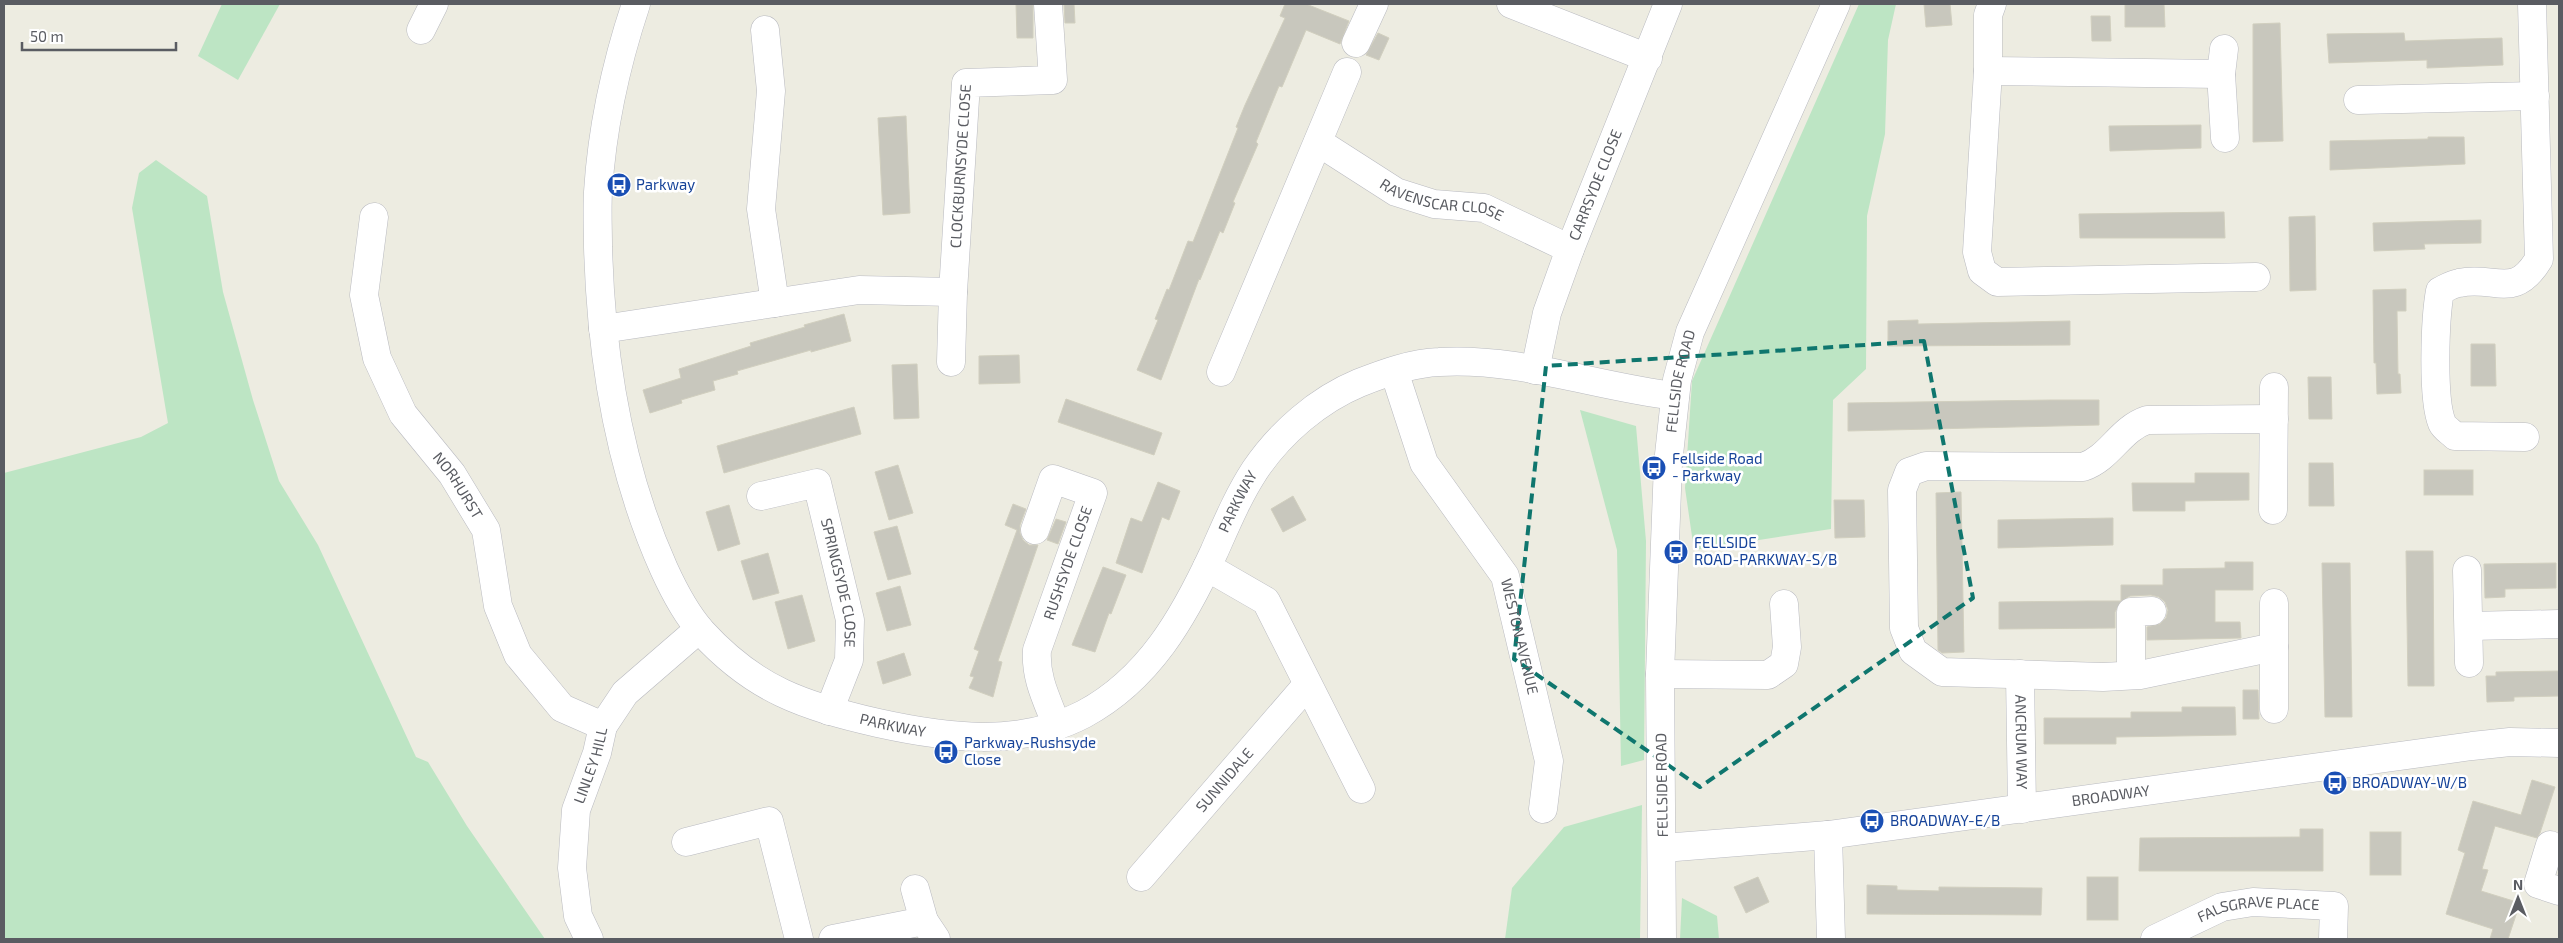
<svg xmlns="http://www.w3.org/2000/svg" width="2563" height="943" font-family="'Exo 2',sans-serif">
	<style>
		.green { fill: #bde5c4 }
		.building { fill: #c8c7bd; stroke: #d1cfbf }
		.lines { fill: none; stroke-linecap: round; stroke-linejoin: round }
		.minor-casing { stroke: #b9bac0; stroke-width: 29 }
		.minor { stroke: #fff; stroke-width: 28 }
		.marked { fill: none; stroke: #0f766e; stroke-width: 4; stroke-dasharray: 10 6; stroke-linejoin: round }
		.labels { text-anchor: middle; stroke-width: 5; stroke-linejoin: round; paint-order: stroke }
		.street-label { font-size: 15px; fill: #5a5c62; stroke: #fff }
		.transit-label { font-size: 15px; fill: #164399; stroke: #fff; text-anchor: start }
	</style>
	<rect width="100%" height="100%" fill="#edece1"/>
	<g class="green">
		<path d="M222,4H280L238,80L198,56Z"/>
		<path d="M1859,4H1896L1888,40L1885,134L1867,216L1866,369L1833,400L1831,529L1694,550L1685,488L1692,381Z"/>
		<path d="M156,160L207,196L223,292L253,400L279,481L318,545L416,757L428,762L467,826L545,939H4V473L141,437L168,423L132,208L139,173Z"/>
		<path d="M1580,410L1636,426L1646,541L1644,760L1621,766L1617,550Z"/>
		<path d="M1642,805L1640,939H1505L1512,888L1564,827Z"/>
		<path d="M1682,898L1717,916L1719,939H1680Z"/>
	</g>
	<g class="building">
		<path d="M1016,4H1033V38H1017Z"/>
		<path d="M1064,4H1074L1075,23H1065Z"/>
		<path d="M1285,4H1306L1349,21L1340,44L1306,30L1282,87L1279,86L1256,142L1258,144L1233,202L1235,203L1223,233L1220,231L1200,280L1199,279L1161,380L1137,370L1158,320L1155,319L1167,289L1169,290L1188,241L1193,242L1238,128L1236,127L1245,105L1285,18L1280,16Z"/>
		<path d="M1924,4H1950L1952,25L1926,27Z"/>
		<path d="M2125,4H2164L2165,27H2125Z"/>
		<path d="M2091,16H2110L2111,41H2092Z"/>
		<path d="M2280,23L2283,141L2253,142V24Z"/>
		<path d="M1378,33L1389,38L1379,60L1366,55Z"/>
		<path d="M2404,33L2405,41L2502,38L2503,65L2427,68V60L2329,63L2327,34Z"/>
		<path d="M906,116L910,213L883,215L878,118Z"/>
		<path d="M2201,125V148L2110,151L2109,126Z"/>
		<path d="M2428,137H2464L2465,164L2330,170V141L2428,139Z"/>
		<path d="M2224,212L2225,238H2080L2079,214Z"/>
		<path d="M2315,216L2316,290L2290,291L2289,217Z"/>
		<path d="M2481,220V243L2424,244L2425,249L2374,251L2373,223Z"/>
		<path d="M2406,289V311H2397L2398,374H2400L2401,393L2377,394L2376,363H2374L2373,290Z"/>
		<path d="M844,314L851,341L811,352V350L737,371L738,374L713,381L715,390L681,400L682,403L650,413L643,390L681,378L679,369L751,346L750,343L805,327L804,325Z"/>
		<path d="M1918,320V324L2070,321V345L1888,346V321Z"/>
		<path d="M2471,344H2495L2496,386H2471Z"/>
		<path d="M1019,355L1020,383L979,384V356Z"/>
		<path d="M917,364L919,418L894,419L892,365Z"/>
		<path d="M2308,377H2331L2332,419H2309Z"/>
		<path d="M1066,399L1162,433L1154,455L1058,422Z"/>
		<path d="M2051,400H2099V425L1848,431V403Z"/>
		<path d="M854,407L861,434L724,473L717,446Z"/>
		<path d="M2309,463H2333L2334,506H2309Z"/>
		<path d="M898,465L913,513L889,520L875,472Z"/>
		<rect x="2424" y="470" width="49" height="25"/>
		<path d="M2195,473H2249V500L2185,501V511H2133L2132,483H2195Z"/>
		<path d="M1158,482L1180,491L1169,520L1162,517L1142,573L1116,563L1131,518L1142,522Z"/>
		<path d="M1961,492L1964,652L1942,653L1938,650L1936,493Z"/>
		<path d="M1293,496L1306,520L1283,532L1271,509Z"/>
		<path d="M1834,500H1864L1865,537L1835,538Z"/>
		<path d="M1013,504L1026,509L1020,525V533L1023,540L1029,545H1038L998,661L1002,662L993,697L969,688L974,677L970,676L979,651L974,649L1017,530L1005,525Z"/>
		<path d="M729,505L740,544L718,551L706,512Z"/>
		<path d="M2113,518V545L1998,548V520Z"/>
		<path d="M1056,519L1066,522L1058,544L1047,540Z"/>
		<path d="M897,526L911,574L888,580L874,532Z"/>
		<path d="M2406,551H2433L2434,686H2408Z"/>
		<path d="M768,553L779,593L753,600L741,561Z"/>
		<path d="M2225,562H2253V590H2215V622H2240L2241,638L2147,640V627L2160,624L2166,618L2168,610L2165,602L2159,597L2151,595L2130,596L2121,601V585H2163V569L2225,568Z"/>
		<path d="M2322,563H2350L2352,717H2325Z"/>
		<path d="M2556,563V588L2505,589V597L2485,598L2484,564Z"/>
		<path d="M1103,567L1126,575L1111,614L1109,613L1095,652L1072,645Z"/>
		<path d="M900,586L911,625L887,631L876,593Z"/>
		<path d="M802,595L815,641L788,649L775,602Z"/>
		<path d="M2088,601H2121L2115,612V628L1999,629V602Z"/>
		<path d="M904,653L911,675L883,684L877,662Z"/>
		<path d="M2559,671V696L2514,697V701L2487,702L2486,676H2496V672Z"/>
		<path d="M2243,690H2258L2259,719H2243Z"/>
		<path d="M2182,707H2235L2236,735L2116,737V744H2044V718H2131V712H2182Z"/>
		<path d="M2532,780L2555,787L2540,833L2537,838L2495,826L2482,869L2488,870L2481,891L2520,903L2508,939H2490L2493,929L2446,914L2465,853L2458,850L2473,801L2521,815Z"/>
		<path d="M2300,829H2323V871H2139L2140,838L2300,837Z"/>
		<rect x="2370" y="832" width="31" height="43"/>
		<path d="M1758,877L1769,902L1746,913L1734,887Z"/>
		<rect x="2087" y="877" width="31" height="43"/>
		<path d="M1867,885L1897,886V890L1939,891V887L2042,888L2041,915L1867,914Z"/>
	</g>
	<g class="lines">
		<defs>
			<g id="minor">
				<path id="s1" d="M636,4C616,64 602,128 598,192C597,211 598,229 598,247C601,356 619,469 664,569C674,591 686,614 702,632C755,690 804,706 878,723C946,738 1019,748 1084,714C1149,679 1184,617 1214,552C1226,525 1238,496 1255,470C1280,433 1318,400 1359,383C1384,373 1412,363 1439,362C1519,357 1597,387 1675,396"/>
				<path d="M1511,4L1648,58"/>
				<path d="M1992,4L1988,15V71L1977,252L1982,271L1997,282L2256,277"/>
				<path d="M421,30L434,4"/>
				<path d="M765,30L771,91L761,209L775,303"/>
				<path d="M1356,43L1374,4"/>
				<path d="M2224,49L2221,74L2225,138"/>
				<path d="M1988,71L2221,74"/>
				<path d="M2358,100L2535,96"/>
				<path id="s2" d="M1318,142L1396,192L1434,204L1484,208L1570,249"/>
				<path id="s3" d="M374,217L364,295L377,358L403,414L452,474L486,530L498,606L518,655L562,708L603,726"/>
				<path d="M603,329L859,290L953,292"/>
				<path id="s4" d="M951,362L953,292L966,83L1053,80L1048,4"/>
				<path id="s5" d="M1535,370L1547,313L1570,249L1668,4"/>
				<path id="s6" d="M1394,371L1424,463L1505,576L1549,761L1543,809"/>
				<path d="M1221,372L1347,72"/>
				<path d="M2274,419L2147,420C2120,429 2110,458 2083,467L1926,466L1909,472L1902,490L1904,628L1913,651L1942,672L2103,677L2140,675L2274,647"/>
				<path d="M2525,437L2455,436C2451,432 2444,428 2442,423C2432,399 2435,318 2440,291C2446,288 2452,284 2459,283C2495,275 2514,301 2539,259L2532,4"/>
				<path id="s7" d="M761,496L817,483L850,620L849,660L829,711"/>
				<path d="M2273,510L2274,387"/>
				<path d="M1035,530L1053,479L1093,493L1037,650C1035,678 1047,700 1057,726"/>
				<path d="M1207,567L1266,601L1361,789"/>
				<path d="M2467,570L2469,663"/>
				<path d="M2469,626L2559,624"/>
				<path d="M1660,674L1768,675L1784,664L1787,647L1784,604"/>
				<path id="s8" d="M2020,674L2022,809"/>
				<path d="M2131,675V612L2152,611"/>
				<path d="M2274,709V603"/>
				<path d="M1828,835L1831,939"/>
				<path d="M686,842L769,821L799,939"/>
				<path d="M2550,845L2538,884L2559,891"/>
				<path id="s9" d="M1663,848L1828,835L2472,746L2510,742L2559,743"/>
				<path id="s10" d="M1141,877L1307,685"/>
				<path d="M915,889L924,921L936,939"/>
				<path id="s11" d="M589,939L578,916L572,868L576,810L597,753L603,726L625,693L699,629"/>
				<path d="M833,939L924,921"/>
				<path id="s12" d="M1662,939L1660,674L1668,464L1677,380L1690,332L1836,4"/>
				<path id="s13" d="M2155,939L2222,907L2253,902L2334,906L2333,939"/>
			</g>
		</defs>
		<use href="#minor" class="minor-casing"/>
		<use href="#minor" class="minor"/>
	</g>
	<path class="marked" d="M1924,341L1973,598L1700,787L1514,659L1546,366Z"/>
	<defs>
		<symbol id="bus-disc" viewBox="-11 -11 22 22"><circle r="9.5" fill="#1a4fb4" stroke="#fff"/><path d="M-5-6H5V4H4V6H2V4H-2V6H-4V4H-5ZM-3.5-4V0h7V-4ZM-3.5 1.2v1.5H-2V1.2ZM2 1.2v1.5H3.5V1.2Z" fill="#fff"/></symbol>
	</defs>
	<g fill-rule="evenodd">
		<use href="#bus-disc" x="605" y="171" width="28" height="28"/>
		<use href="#bus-disc" x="1640" y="454" width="28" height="28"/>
		<use href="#bus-disc" x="1662" y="538" width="28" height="28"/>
		<use href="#bus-disc" x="932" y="738" width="28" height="28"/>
		<use href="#bus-disc" x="2321" y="769" width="28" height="28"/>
		<use href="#bus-disc" x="1858" y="807" width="28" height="28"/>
	</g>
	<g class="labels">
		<g class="street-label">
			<text dy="5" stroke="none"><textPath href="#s4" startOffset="196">CLOCKBURNSYDE CLOSE</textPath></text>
			<text dy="5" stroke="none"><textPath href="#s5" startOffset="195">CARRSYDE CLOSE</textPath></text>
			<text dy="5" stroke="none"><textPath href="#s2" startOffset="139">RAVENSCAR CLOSE</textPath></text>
			<text dy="5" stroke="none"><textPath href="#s12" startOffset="559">FELLSIDE ROAD</textPath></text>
			<text dy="5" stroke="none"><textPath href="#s3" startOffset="295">NORHURST</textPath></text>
			<text dy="5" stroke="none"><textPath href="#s1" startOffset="1332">PARKWAY</textPath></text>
			<text transform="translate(1068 563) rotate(-71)" y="5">RUSHSYDE CLOSE</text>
			<text dy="5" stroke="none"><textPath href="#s7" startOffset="160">SPRINGSYDE CLOSE</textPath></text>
			<text dy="5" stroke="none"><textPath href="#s6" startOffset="298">WESTON AVENUE</textPath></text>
			<text dy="5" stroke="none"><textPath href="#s1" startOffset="869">PARKWAY</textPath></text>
			<text dy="5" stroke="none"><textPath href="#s8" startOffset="68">ANCRUM WAY</textPath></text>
			<text dy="5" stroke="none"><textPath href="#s11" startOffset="179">LINLEY HILL</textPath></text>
			<text dy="5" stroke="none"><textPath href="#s10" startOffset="128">SUNNIDALE</textPath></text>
			<text transform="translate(1662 785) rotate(-91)" y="5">FELLSIDE ROAD</text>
			<text dy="5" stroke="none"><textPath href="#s9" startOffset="451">BROADWAY</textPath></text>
			<text dy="5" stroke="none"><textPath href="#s13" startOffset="110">FALSGRAVE PLACE</textPath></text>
		</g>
		<g class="transit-label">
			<text x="636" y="190">Parkway</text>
			<text x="1672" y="464">Fellside Road<tspan x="1672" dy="17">- Parkway</tspan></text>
			<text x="1694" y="548">FELLSIDE<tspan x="1694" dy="17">ROAD-PARKWAY-S/B</tspan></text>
			<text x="964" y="748">Parkway-Rushsyde<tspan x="964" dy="17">Close</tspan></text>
			<text x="2352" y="788">BROADWAY-W/B</text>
			<text x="1890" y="826">BROADWAY-E/B</text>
		</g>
	</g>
	<rect width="2563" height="943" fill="none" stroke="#5a5c62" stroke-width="10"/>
	<g transform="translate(2518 898)" stroke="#ffffff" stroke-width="4" paint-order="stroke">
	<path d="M0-4L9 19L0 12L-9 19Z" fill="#5a5c62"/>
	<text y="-8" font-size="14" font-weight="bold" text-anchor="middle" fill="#5a5c62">N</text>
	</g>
	<path d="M22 42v8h154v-8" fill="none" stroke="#5a5c62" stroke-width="2.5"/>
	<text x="30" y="42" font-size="15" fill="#5a5c62" stroke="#ffffff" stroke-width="4" paint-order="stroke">50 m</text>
</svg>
